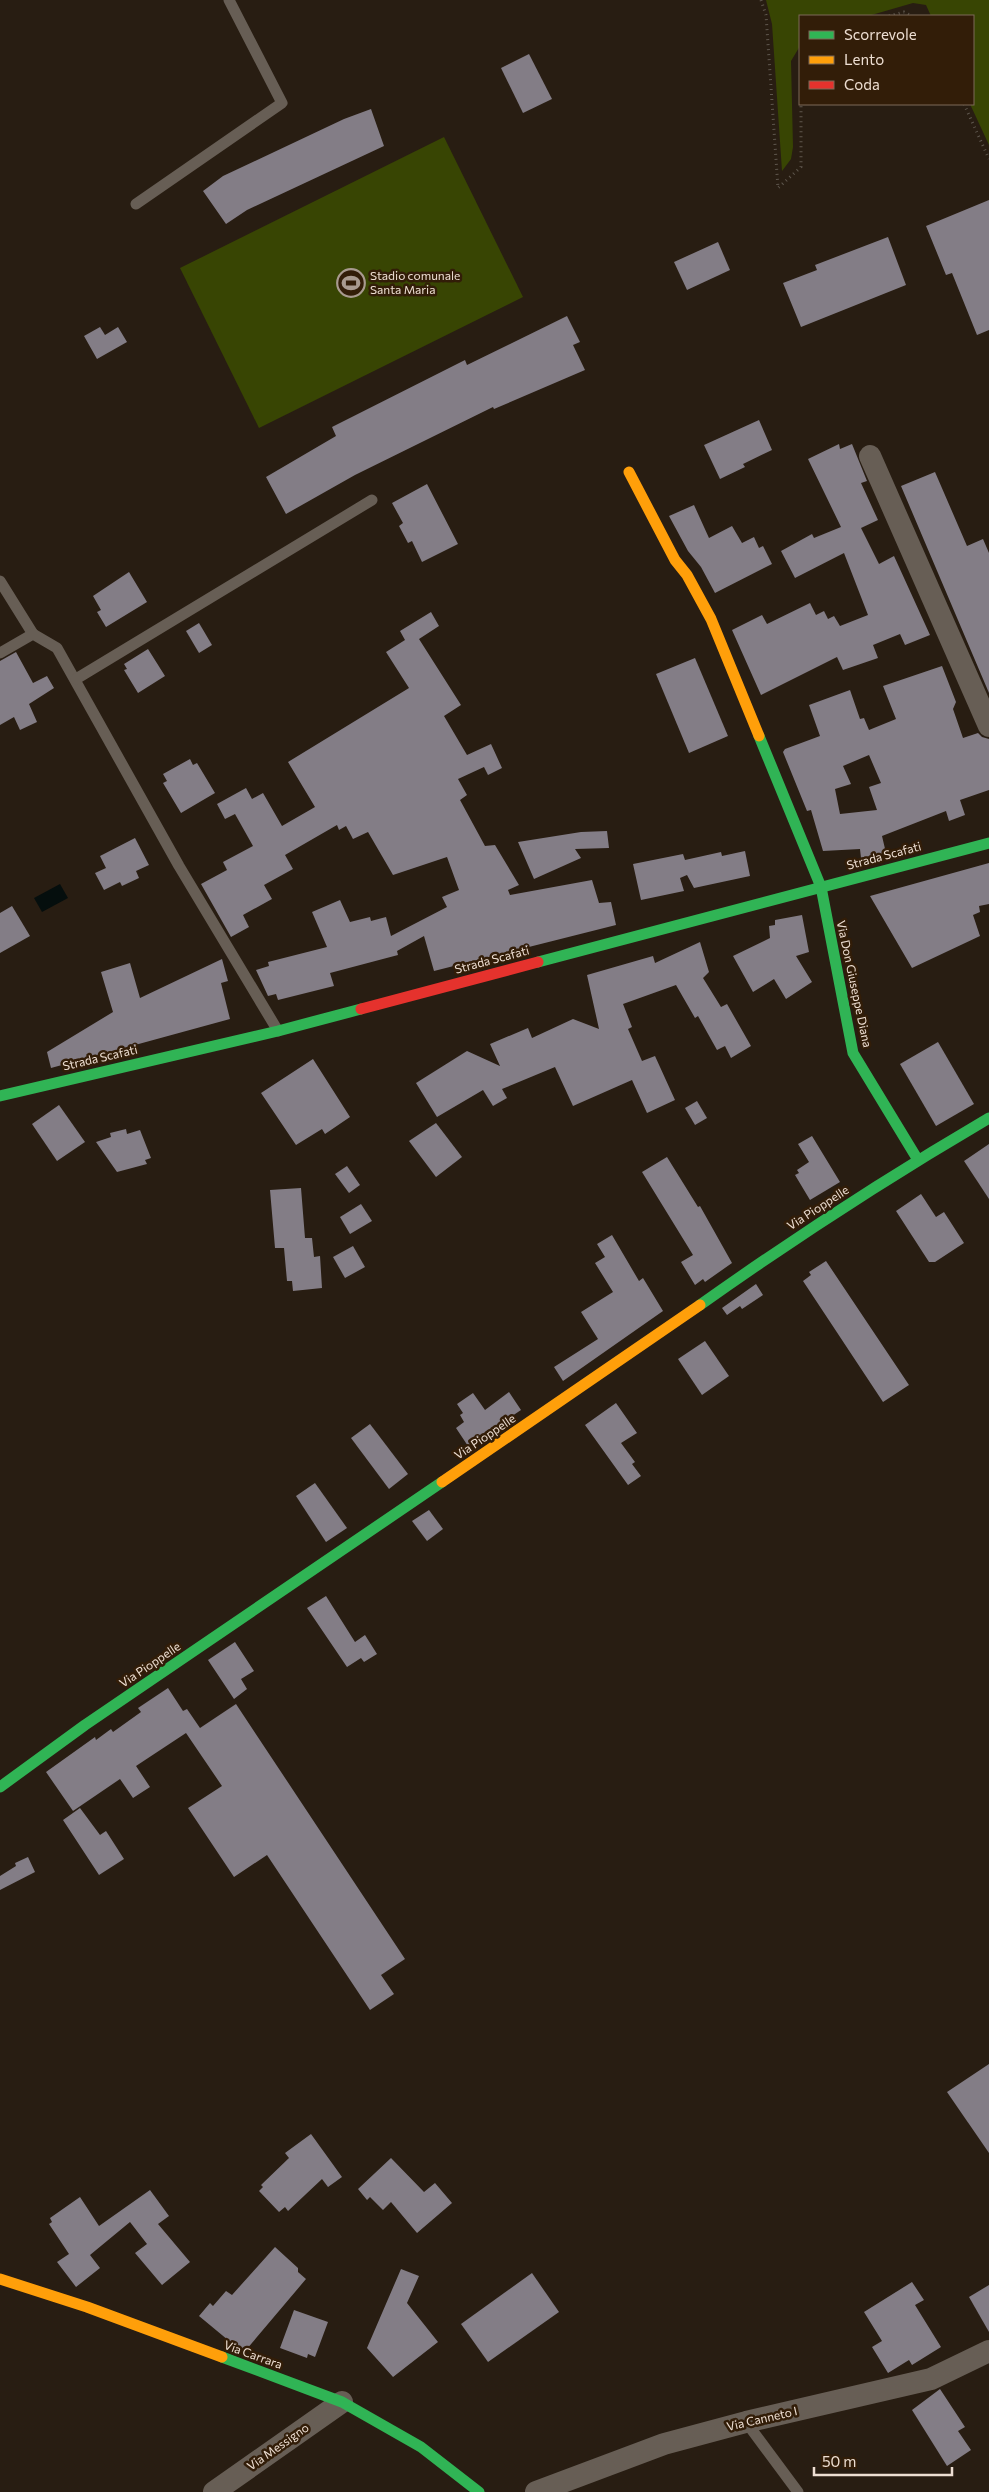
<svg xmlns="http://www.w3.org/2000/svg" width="989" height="2492" font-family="Commissioner,sans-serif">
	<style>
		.green { fill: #384503 }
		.water { fill: #050e0d }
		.building { fill: #837d86; fill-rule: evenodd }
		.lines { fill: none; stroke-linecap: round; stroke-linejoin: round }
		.path { stroke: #5f574e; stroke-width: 3; stroke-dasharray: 1 4; stroke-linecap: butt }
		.lane { stroke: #675e55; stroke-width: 11 }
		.street { stroke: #675e55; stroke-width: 22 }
		.fast { stroke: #30b455; stroke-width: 11 }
		.slow { stroke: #ff9f0a; stroke-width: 11 }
		.jam { stroke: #e5322d; stroke-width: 11 }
		.labels { text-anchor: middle; stroke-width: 5; stroke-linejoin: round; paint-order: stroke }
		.poi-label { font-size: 12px; fill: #edded2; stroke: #321d08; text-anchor: start }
		.street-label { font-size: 12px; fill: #edded2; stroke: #321d08 }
	</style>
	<rect width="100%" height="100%" fill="#281d12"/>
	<g class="green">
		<path d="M766,0H989V145L970,104H973V16H931L926,5L913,3L868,16H800V46L791,61L793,147L791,159L782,171L772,24Z"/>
		<path d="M444,137L523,297L259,428L180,268Z"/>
	</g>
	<path class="water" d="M60,884L68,898L42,912L34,898Z"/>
	<g class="building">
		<path d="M529,54L552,99L523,113L501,68Z"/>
		<path d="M371,109L384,146L247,210L226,224L203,191L223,176L344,119Z"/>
		<path d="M989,200V330L977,335L952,273L946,275L926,226Z"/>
		<path d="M888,237L906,285L801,327L783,283L817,270L815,265Z"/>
		<path d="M718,242L730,270L687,290L674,262Z"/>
		<path d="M567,316L580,342L573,345L585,370L494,409L493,407L355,475L286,514L266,477L336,436L332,427L465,360L467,365Z"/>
		<path d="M100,327L105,335L118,327L127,342L97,359L84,336Z"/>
		<path d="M759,420L772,450L743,464L745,467L720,479L704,445Z"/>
		<path d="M839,444L840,449L852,444L867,481L861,483L878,520L861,528L879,564L894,556L930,635L905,645L900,634L873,645L878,658L843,670L837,657L761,695L732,630L762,615L767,624L810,603L816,615L824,611L828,619L834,616L840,626L868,615L844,553L795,578L781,551L812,534L814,538L841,527L808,459Z"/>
		<path d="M935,472L967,546L983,539L989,553V693L901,486Z"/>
		<path d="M427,484L458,544L422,562L412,541L408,543L399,526L403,523L392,503Z"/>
		<path d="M694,505L709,538L732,526L742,543L754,537L759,548L763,546L772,564L715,593L701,567L688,551L669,516Z"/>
		<path d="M129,572L147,602L106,627L97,612L101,610L93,596Z"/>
		<path d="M431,612L439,626L419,639L461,705L444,716L467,755L491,744L502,768L488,775L484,767L458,779L467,795L460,800L485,846L495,845L519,885L508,890L510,895L592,880L599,903L611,902L616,925L434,971L424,936L397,951L398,955L330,973L334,986L278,1000L276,994L268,996L256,970L269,966L268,962L327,947L312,912L340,900L350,922L370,917L371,921L386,917L391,936L447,907L442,897L459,890L447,857L393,875L368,832L353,839L346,826L339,830L337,825L285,855L293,869L264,885L272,899L243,915L249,927L231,937L201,884L227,870L223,862L253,846L235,814L225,819L217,804L246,788L252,799L263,793L282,826L315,807L288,762L409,688L386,652L405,640L400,631Z"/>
		<path d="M199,623L212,645L199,653L186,631Z"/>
		<path d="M148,649L165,676L138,693L124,670L127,669L124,664Z"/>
		<path d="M16,652L33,683L47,676L54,688L29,704L37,722L20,730L14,717L0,725V661Z"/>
		<path d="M695,658L728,736L689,753L656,674Z"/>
		<path d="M942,666L956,702L953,709L963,738L978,733L982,737L989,739V790L960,800L965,815L949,821L946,811L882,836L886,853L861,858L860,849L823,851L811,810L807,811L783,752L785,749L820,736L809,705L850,690L860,719L864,718L869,730L896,719L883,686ZM869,755L881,783L869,787L877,810L840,814L835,789L851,784L843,766Z"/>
		<path d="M190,759L193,765L197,763L215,793L181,813L163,783L167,781L163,774Z"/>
		<path d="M607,831L609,848L575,849L581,858L534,879L518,842L581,832Z"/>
		<path d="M135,838L149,865L136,871L139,878L122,886L120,882L104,890L95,873L106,868L100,856Z"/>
		<path d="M745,851L750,876L694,888L687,875L680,878L684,891L641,900L633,864L683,854L685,860L721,852L722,856Z"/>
		<path d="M989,863V904L979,906L980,912L973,915L980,936L912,968L870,896Z"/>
		<path d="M12,906L30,936L0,953V913Z"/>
		<path d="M802,915L809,952L796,956L812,982L786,999L774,979L753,992L733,956L770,938L769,926L775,925V920Z"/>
		<path d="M700,942L709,972L703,978L721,1007L727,1004L751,1046L731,1058L725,1046L717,1050L698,1016L695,1018L676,985L623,1004L632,1027L628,1029L642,1061L655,1056L675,1100L647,1113L632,1080L573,1106L555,1067L502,1089L507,1098L493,1106L483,1090L437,1117L416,1083L467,1051L500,1066L490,1044L528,1028L532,1038L573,1019L599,1029L587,975L653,956L655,963Z"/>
		<path d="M222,959L228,981L221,983L230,1019L51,1068L47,1052L113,1012L101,972L130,963L140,998Z"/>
		<path d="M938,1042L974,1104L936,1126L900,1064Z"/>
		<path d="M313,1059L350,1117L325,1134L322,1129L296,1145L261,1093Z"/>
		<path d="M697,1101L707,1118L695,1125L685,1108Z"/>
		<path d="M59,1105L85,1142L57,1161L32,1124Z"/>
		<path d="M436,1123L462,1157L436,1177L409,1141Z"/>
		<path d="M126,1129L127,1134L140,1130L151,1158L145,1160L147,1164L117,1172L96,1142L111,1137L110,1133Z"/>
		<path d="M812,1136L840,1182L810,1200L795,1175L799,1173L797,1170L809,1162L798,1144Z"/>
		<path d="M989,1144V1199L964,1161Z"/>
		<path d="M667,1157L698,1207L700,1206L732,1263L705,1282L703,1279L695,1285L681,1262L693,1255L642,1172Z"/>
		<path d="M347,1166L360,1185L349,1193L335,1174Z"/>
		<path d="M301,1188L305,1238H312L314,1257L320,1256L322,1288L293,1291L292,1281H287L284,1248H275L270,1190Z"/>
		<path d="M921,1194L936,1217L944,1212L964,1243L935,1262H929L896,1211Z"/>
		<path d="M361,1204L372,1221L350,1234L340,1217Z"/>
		<path d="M612,1235L639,1281L643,1278L663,1311L563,1381L554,1367L598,1339L581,1312L613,1292L595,1263L605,1257L597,1244Z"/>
		<path d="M353,1246L365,1267L345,1278L333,1257Z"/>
		<path d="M826,1261L909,1385L883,1402L803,1281L811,1275L809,1272Z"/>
		<path d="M756,1284L763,1295L742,1309L740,1306L727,1315L722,1308Z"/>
		<path d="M705,1341L729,1376L702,1395L678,1359Z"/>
		<path d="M509,1392L521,1410L468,1446L456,1428L464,1422L460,1415L463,1413L457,1404L473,1393L485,1410Z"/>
		<path d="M616,1403L637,1433L621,1443L635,1462L632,1464L641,1476L628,1485L585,1425Z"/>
		<path d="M370,1424L408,1474L389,1489L351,1438Z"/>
		<path d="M315,1483L347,1528L326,1542L296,1496Z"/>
		<path d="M429,1510L443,1529L427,1541L412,1521Z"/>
		<path d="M326,1596L355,1642L365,1635L377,1654L364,1662L361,1658L347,1667L307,1608Z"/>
		<path d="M235,1642L254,1671L241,1679L247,1689L234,1699L208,1660Z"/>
		<path d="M168,1688L183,1711L187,1709L200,1728L236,1704L405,1959L381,1975L394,1994L370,2010L267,1855L234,1877L188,1808L222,1786L186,1733L136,1766L150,1787L133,1798L120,1779L73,1811L46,1772L95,1737L96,1740L111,1729L113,1732L141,1712L138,1708Z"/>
		<path d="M80,1808L100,1835L106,1831L124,1859L99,1875L63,1820Z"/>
		<path d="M28,1857L35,1872L0,1890V1876L16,1866L15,1863Z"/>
		<path d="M989,2064V2153L947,2092Z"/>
		<path d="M311,2134L342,2177L328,2187L322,2179L288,2211L285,2207L279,2212L259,2191L263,2187L261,2185L289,2158L285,2153Z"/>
		<path d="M391,2158L424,2192L435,2183L452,2203L417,2233L391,2202L383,2210L370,2197L367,2200L358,2189Z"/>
		<path d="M150,2190L169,2216L158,2224L190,2262L162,2285L135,2253L147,2244L130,2222L90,2255L100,2268L76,2287L57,2262L69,2254L49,2224L52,2222L50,2218L80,2197L99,2226Z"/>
		<path d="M275,2247L298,2268V2272L306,2279L246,2350L234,2345L199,2316L210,2303L213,2306L226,2291L232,2295Z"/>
		<path d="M401,2269L419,2276L407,2303L438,2342L393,2377L367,2348Z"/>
		<path d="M532,2273L559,2312L488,2362L461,2324Z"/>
		<path d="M912,2282L924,2300L915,2305L941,2347L912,2365L909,2360L888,2373L872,2347L882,2341L864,2312Z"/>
		<path d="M989,2285V2332L969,2297Z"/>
		<path d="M294,2310L328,2322L315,2357L308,2354L307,2358L280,2348Z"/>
		<path d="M940,2389L965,2427L958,2431L971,2450L947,2466L912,2410Z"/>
	</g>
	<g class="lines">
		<g class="path">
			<path d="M761,0L766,15L778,188L801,167V104"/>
			<path d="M889,16L904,12L912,16"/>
			<path d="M964,104L989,159"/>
		</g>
		<g class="lane">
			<path d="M136,204L282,103L229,0"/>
			<path d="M0,581L33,634"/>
			<path d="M0,653L33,634L57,648L179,866L278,1031"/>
			<path d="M76,679L372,500"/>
			<path d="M746,2422L798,2492"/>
		</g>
		<g class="street">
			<path d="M870,456L989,726"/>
			<path d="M214,2492L342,2402"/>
			<path d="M536,2492L664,2444L746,2422L931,2379L989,2351"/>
		</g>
		<g class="fast">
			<path d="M759,736L821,887L853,1053L918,1160"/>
			<path d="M538,962L989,843"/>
			<path d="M0,1096L278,1031L361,1009"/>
			<path d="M700,1305C793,1239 890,1176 989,1118"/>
			<path d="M0,1787L85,1725L442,1482"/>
			<path d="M222,2357L342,2402L421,2447L479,2492"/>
		</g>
		<g class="slow">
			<path d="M629,472L675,560L687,575L711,619L759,736"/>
			<path d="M442,1482L700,1305"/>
			<path d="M0,2279L87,2307L222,2357"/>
		</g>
		<path class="jam" d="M361,1009L538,962"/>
	</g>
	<defs>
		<symbol id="stadium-ring" viewBox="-11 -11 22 22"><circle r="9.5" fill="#321d08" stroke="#a89a8f" stroke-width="1.5"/><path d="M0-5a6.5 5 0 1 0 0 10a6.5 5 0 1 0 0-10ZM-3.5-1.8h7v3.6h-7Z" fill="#a89a8f"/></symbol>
	</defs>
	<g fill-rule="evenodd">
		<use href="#stadium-ring" x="335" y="267" width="32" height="32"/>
	</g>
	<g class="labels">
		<g class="poi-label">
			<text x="370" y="280">Stadio comunale<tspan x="370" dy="14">Santa Maria</tspan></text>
		</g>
		<g class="street-label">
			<text transform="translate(884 856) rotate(-15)" y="4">Strada Scafati</text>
			<text transform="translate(492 960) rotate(-15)" y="4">Strada Scafati</text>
			<text transform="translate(854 984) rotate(78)" y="4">Via Don Giuseppe Diana</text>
			<text transform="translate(100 1058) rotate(-13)" y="4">Strada Scafati</text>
			<text transform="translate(818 1208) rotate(-33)" y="4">Via Pioppelle</text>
			<text transform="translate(485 1437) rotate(-34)" y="4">Via Pioppelle</text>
			<text transform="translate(150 1665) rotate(-34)" y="4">Via Pioppelle</text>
			<text transform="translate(253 2355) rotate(20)" y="4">Via Carrara</text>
			<text transform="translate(762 2419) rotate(-13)" y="4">Via Canneto I</text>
			<text transform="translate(278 2447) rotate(-35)" y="4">Via Messigno</text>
		</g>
	</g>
	<rect x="799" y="15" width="175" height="90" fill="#321d08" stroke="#7d6a59"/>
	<rect x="809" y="31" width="25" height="8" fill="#30b455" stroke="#7d6a59"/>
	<text x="844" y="40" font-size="15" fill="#edded2">Scorrevole</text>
	<rect x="809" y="56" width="25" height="8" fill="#ff9f0a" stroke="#7d6a59"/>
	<text x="844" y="65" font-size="15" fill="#edded2">Lento</text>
	<rect x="809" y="81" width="25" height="8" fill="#e5322d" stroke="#7d6a59"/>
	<text x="844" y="90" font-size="15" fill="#edded2">Coda</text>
	<path d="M814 2467v8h138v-8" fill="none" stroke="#edded2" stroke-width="2.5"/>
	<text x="822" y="2467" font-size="15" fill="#edded2" stroke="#321d08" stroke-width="4" paint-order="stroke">50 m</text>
</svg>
